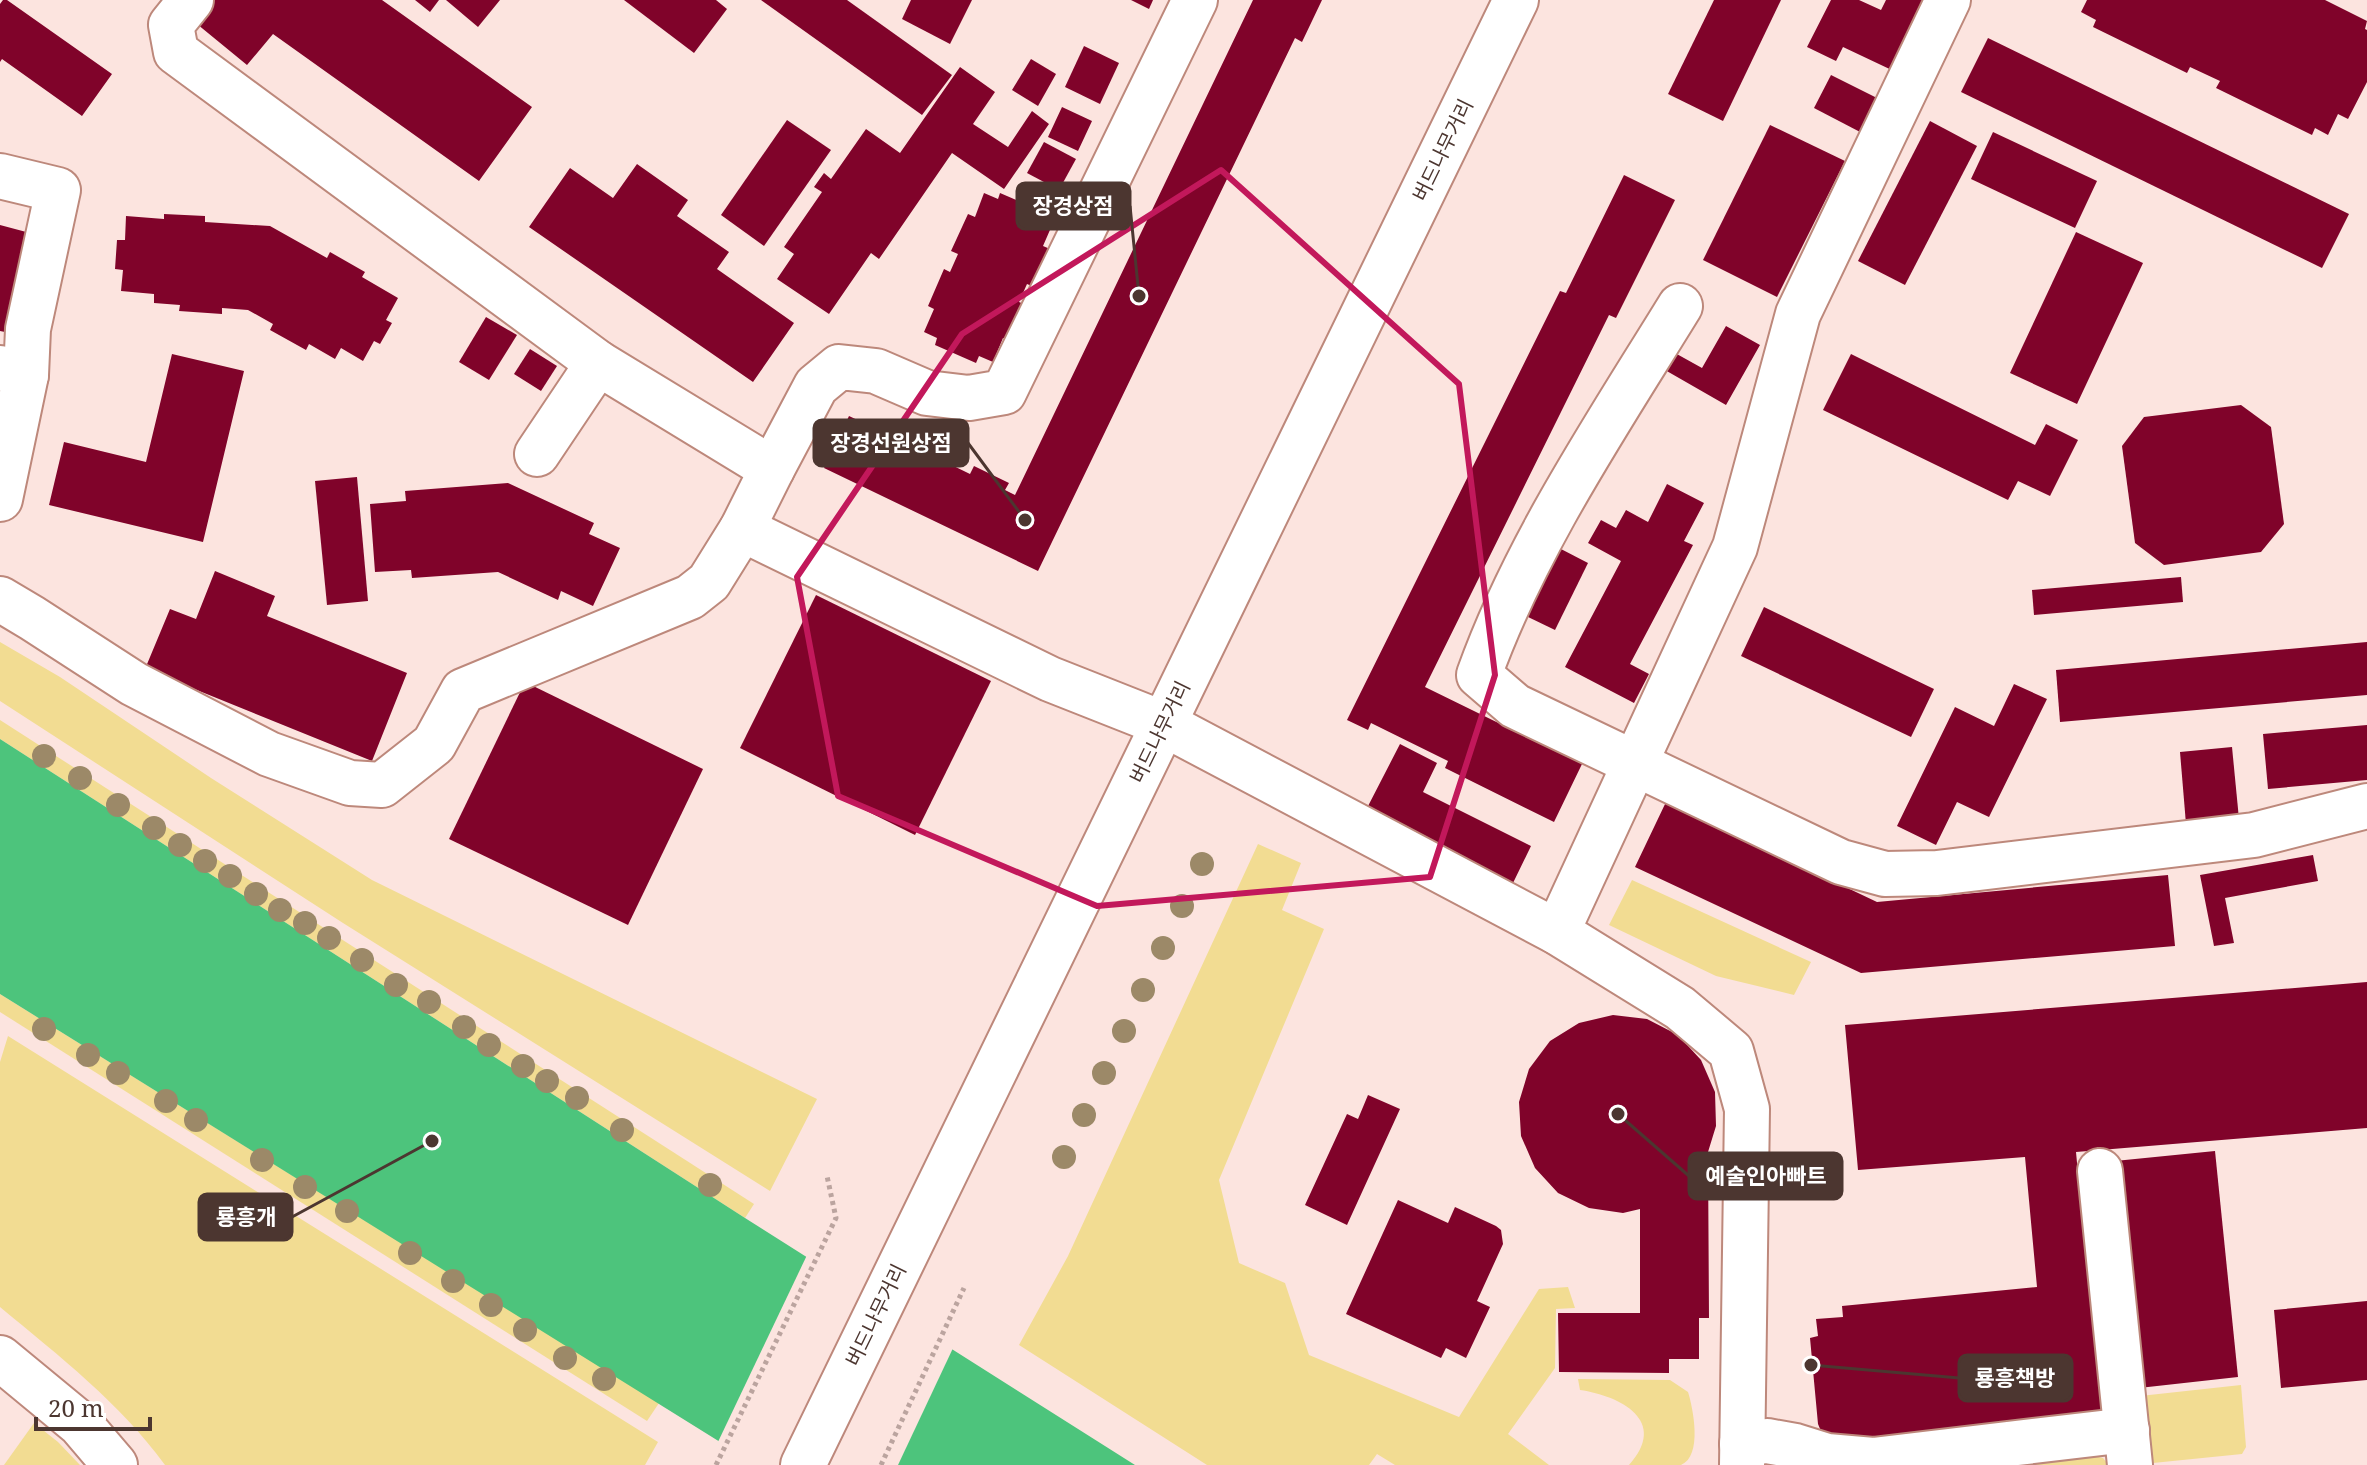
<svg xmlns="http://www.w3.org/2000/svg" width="2367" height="1465" font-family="'Noto Serif','Noto Sans KR',serif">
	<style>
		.green { fill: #f2dc92 }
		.water { fill: #4dc47c }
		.pier { fill: #fce4df }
		.building { fill: #80032a }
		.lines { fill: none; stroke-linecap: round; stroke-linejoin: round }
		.minor-casing { stroke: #bd887b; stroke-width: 48 }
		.major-casing { stroke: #bd887b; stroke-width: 48 }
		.path { stroke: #bba49f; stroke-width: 5; stroke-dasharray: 4 4; stroke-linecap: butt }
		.minor { stroke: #fff; stroke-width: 44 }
		.major { stroke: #fff; stroke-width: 44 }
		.tree { fill: #9c8968 }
		.marked { fill: none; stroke: #c2185b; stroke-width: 6; stroke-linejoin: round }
		.labels { text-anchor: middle; stroke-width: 8; stroke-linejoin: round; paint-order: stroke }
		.street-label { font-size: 20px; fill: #4c3630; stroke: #fff }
		.leader { fill: none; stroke: #4c3630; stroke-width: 3 }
		.callout-dot { fill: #4c3630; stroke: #fff; stroke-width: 3 }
		.callout { fill: #4c3630; stroke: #4c3630; stroke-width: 3 }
		.callout-label { font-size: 22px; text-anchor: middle; font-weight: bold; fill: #fff }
	</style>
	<rect width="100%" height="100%" fill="#fce4df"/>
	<g class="green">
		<path d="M0,642L60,677L211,778L372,880L817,1099L770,1191L343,923L0,701Z"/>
		<path d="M0,720L754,1204L745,1218L0,739Z"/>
		<path d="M1258,844L1301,863L1282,910L1324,929L1219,1180L1239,1263L1285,1283L1309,1355L1459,1417L1539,1289L1568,1287L1575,1308L1556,1309L1555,1368L1508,1434L1549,1465H1395L1377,1454L1369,1465H1207L1019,1345L1068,1256Z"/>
		<path d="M1632,880L1811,962L1794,995L1716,976L1609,925Z"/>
		<path d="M0,994L659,1403L647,1421L0,1012Z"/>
		<path d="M8,1036L658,1442L645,1465H165C120,1403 59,1356 0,1307V1062Z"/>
		<path d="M1578,1379L1670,1380L1688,1392C1693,1408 1703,1456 1681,1465C1673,1465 1640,1465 1629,1465C1669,1421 1621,1396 1580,1390Z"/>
		<path d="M2241,1385L2246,1447L2242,1454L2153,1463L2144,1455L2140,1396Z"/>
		<path d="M34,1423L58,1442L80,1465H4Z"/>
		<path d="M2094,1456L2103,1458L2109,1465H2009Z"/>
	</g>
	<path class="water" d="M0,739L745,1218L1135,1465H757L0,994Z"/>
	<path class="pier" d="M808,1253L954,1346L898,1465H750L717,1444Z"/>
	<g class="building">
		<path d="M3,0H7L112,74L82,116L2,59L0,62V4Z"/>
		<path d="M198,0H382L532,107L479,181L273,34L247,65L186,15Z"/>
		<path d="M415,0H439L430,12Z"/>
		<path d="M446,0H500L478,27Z"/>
		<path d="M624,0H716L727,9L694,53Z"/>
		<path d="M761,0H847L952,75L922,115Z"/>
		<path d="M911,0H972L950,44L902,19Z"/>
		<path d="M1131,0H1153L1149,9Z"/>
		<path d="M1253,0H1322L1302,42L1295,38L1038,571L824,468L849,416L898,439L900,434L931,450L929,454L970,474L974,466L1009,483L1005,490L1015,495Z"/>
		<path d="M1714,0H1781L1723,121L1668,94Z"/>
		<path d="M1831,0H1859L1881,10L1886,0H1934L1898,73L1843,47L1836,61L1807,47Z"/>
		<path d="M2087,0H2325L2367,21L2365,29L2367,30V82L2348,119L2338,114L2328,135L2315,128L2312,135L2216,88L2220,81L2190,67L2187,73L2093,27L2096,20L2081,12Z"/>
		<path d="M1988,38L2349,214L2322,268L1961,92Z"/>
		<path d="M1084,46L1119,63L1100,104L1065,87Z"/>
		<path d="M1031,59L1056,74L1038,106L1012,90Z"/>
		<path d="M960,67L995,92L973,124L1008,147L1032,111L1049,124L1004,189L952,153L879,259L871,253L829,314L777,279L794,254L784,247L822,192L814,187L824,173L831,179L866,129L900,153Z"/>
		<path d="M1831,75L1879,99L1862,133L1814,108Z"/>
		<path d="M1062,107L1092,121L1078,151L1048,137Z"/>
		<path d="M787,120L831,150L764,246L721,215Z"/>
		<path d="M1930,121L1977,146L1905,285L1858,261Z"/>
		<path d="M1770,125L1845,161L1777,297L1703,260Z"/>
		<path d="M1993,132L2097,181L2075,228L1971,179Z"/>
		<path d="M1044,142L1076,159L1059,190L1027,173Z"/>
		<path d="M637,164L688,200L677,216L729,252L717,269L794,323L753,382L529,227L570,168L613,198Z"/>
		<path d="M1624,175L1675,200L1616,318L1609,315L1425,687L1582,764L1554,822L1445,768L1448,761L1371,723L1368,730L1347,720L1560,291L1566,293Z"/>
		<path d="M984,193L998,199L1000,193L1042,211L1039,217L1053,223L1043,246L1050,249L1034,287L1027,284L1019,302L1026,305L1010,341L1003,338L993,362L979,356L976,363L935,345L937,338L924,332L934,309L928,306L944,269L950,272L958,254L951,251L968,214L975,217Z"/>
		<path d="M164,214L205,216V222L270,226L327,258L330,252L365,272L362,277L398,298L386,320L392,323L380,344L374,341L363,361L341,348L335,359L309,344L306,350L270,330L273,324L248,310L222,308V314L179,311L180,305L154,303V294L121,291L123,270L115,269L117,240H125L126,216L164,219Z"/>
		<path d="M0,225L30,233L5,332L0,331Z"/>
		<path d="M2076,232L2143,263L2077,404L2010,373Z"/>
		<path d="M486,317L517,335L489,380L459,362Z"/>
		<path d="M1726,326L1760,345L1726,405L1665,370L1675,353L1702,368Z"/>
		<path d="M530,349L557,366L541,391L514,374Z"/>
		<path d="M172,354L244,371L203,542L49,505L64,442L146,462Z"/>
		<path d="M1851,354L2035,445L2046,424L2078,440L2050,496L2018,481L2008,500L1823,410Z"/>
		<path d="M2241,405L2271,427L2284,524L2261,552L2164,565L2135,543L2122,446L2144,417Z"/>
		<path d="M357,477L368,601L327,605L315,481Z"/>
		<path d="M508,483L594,523L589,534L620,548L593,606L561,591L558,600L498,572L412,578L411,570L375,572L370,504L406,501L405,491Z"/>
		<path d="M1667,484L1704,503L1684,541L1693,545L1630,664L1649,674L1634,703L1565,667L1621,561L1588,543L1601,520L1616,528L1626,510L1648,522Z"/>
		<path d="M1559,548L1588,563L1555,630L1526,616Z"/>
		<path d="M215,571L275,596L267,616L407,673L372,761L145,669L170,609L196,619Z"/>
		<path d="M2181,577L2183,602L2034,615L2032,590Z"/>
		<path d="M816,595L991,681L915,835L740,748Z"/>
		<path d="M1764,607L1934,689L1911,737L1741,656Z"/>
		<path d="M2367,642V695L2060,722L2056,670Z"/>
		<path d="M525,682L703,769L628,925L449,839Z"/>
		<path d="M2014,684L2047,699L1989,817L1957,802L1936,845L1897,826L1955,707L1994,726Z"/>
		<path d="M2367,725V780L2268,789L2263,734Z"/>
		<path d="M1400,744L1437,763L1423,792L1531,846L1513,883L1366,810Z"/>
		<path d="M2232,747L2239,819L2186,824L2180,752Z"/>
		<path d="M1666,802L1877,902L2168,875L2175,946L1861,973L1635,867Z"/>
		<path d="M2313,855L2318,881L2225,898L2234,943L2214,946L2200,875Z"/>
		<path d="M2367,982V1128L2076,1152L2090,1302L2101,1301L2110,1403L2097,1418L1839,1441L1823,1436L1818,1424L1810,1338L1818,1336L1816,1319L1843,1317L1842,1306L2037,1287L2025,1157L1858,1170L1845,1025Z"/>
		<path d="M1613,1015L1647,1019L1678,1035L1701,1060L1715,1092L1716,1126L1708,1152L1709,1318H1699V1359H1669V1373L1559,1372L1558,1313H1640V1209L1623,1213L1589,1208L1558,1193L1535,1168L1521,1136L1519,1102L1529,1069L1550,1041L1579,1023Z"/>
		<path d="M1368,1095L1400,1109L1347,1225L1305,1205L1347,1114L1358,1119Z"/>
		<path d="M2215,1151L2238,1377L2139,1388L2115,1161Z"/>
		<path d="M1398,1200L1448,1223L1455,1207L1496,1226L1501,1230L1503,1244L1477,1301L1490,1307L1466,1358L1446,1348L1441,1358L1346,1314Z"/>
		<path d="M2367,1301V1380L2281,1388L2274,1310Z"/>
	</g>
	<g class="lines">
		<defs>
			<g id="minor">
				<path d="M0,176L58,190L28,329L26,375"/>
				<path d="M1680,306C1608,423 1525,546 1479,675L1515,706L1841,862L1885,874L1937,873L2254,835L2367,806"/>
				<path d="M0,368L26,375L0,499"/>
				<path d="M537,454L598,363"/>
				<path d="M772,469L816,386L839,367L876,371L927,393L969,398L1004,392L1195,0"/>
				<path d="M742,529L1050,679L1164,724L1557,932L1680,1008L1731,1051L1747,1109L1742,1465"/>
				<path d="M0,599L32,618L134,684L269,754L350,783L382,785L434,744L463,691L690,597L709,582L742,529L772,469L598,363L176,52L171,25L191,0"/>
				<path d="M1557,932L1735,547L1798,314L1948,0"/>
				<path d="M2100,1171L2130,1465"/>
				<path d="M0,1358L80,1424L115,1465"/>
				<path d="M1742,1444L1767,1441L1795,1446L1827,1456L1873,1460L2127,1430"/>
			</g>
			<path id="major" d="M803,1465L1516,0"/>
		</defs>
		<use href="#minor" class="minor-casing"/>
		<use href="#major" class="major-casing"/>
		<g class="path">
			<path d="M716,1465L836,1218L827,1176"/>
			<path d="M881,1465L964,1288"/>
		</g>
		<use href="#minor" class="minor"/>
		<use href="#major" class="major"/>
	</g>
	<g class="tree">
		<circle cx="44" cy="756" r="12"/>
		<circle cx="80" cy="778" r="12"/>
		<circle cx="118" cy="805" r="12"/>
		<circle cx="154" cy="828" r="12"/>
		<circle cx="180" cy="845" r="12"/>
		<circle cx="205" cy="861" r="12"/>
		<circle cx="1202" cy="864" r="12"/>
		<circle cx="230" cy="876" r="12"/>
		<circle cx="256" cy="894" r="12"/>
		<circle cx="1182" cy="906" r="12"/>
		<circle cx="280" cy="910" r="12"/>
		<circle cx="305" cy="923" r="12"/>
		<circle cx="329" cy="938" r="12"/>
		<circle cx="1163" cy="948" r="12"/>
		<circle cx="362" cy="960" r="12"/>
		<circle cx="396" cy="985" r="12"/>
		<circle cx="1143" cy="990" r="12"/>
		<circle cx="429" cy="1002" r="12"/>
		<circle cx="464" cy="1027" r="12"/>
		<circle cx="44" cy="1029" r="12"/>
		<circle cx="1124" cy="1031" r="12"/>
		<circle cx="489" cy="1045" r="12"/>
		<circle cx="88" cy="1055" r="12"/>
		<circle cx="523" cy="1066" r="12"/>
		<circle cx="118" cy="1073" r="12"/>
		<circle cx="1104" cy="1073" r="12"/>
		<circle cx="547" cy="1081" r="12"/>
		<circle cx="577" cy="1098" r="12"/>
		<circle cx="166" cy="1101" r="12"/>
		<circle cx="1084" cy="1115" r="12"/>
		<circle cx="196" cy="1120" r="12"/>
		<circle cx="622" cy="1130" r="12"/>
		<circle cx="1064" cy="1157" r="12"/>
		<circle cx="262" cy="1160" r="12"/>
		<circle cx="710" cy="1185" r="12"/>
		<circle cx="305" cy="1187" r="12"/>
		<circle cx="347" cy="1211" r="12"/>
		<circle cx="410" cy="1253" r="12"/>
		<circle cx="453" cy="1281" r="12"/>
		<circle cx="491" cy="1305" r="12"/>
		<circle cx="525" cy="1330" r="12"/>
		<circle cx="565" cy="1358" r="12"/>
		<circle cx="604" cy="1379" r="12"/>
	</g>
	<path class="marked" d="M1221,170L1459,384L1495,675L1430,877L1097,906L838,796L797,577L962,334Z"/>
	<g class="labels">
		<g class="street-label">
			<text transform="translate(1443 150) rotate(-64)" y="7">버드나무거리</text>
			<text transform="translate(1160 732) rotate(-64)" y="7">버드나무거리</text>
			<text transform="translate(876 1315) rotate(-64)" y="7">버드나무거리</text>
		</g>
	</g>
	<path class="leader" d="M1139 296L1130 206M1025 520L968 443M1618 1114L1689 1176M432 1141L292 1217M1811 1365L1959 1378"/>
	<g class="callout-dot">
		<circle cx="1139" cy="296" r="8"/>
		<circle cx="1025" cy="520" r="8"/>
		<circle cx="1618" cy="1114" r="8"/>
		<circle cx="432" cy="1141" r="8"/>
		<circle cx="1811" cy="1365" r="8"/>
	</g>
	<g class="callout">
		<rect x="1017" y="183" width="113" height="46" rx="8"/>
		<rect x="814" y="420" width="154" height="46" rx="8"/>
		<rect x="1689" y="1153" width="153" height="46" rx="8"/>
		<rect x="199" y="1194" width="93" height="46" rx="8"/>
		<rect x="1959" y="1355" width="113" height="46" rx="8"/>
	</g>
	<g class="callout-label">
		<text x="1073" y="214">장경상점</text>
		<text x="891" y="451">장경선원상점</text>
		<text x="1766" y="1184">예술인아빠트</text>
		<text x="246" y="1225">룡흥개</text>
		<text x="2015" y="1386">룡흥책방</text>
	</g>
	<path d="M36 1417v12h114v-12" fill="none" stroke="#4c3630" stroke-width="4"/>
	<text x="48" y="1417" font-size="24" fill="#4c3630" stroke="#ffffff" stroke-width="6" paint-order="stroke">20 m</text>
</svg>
